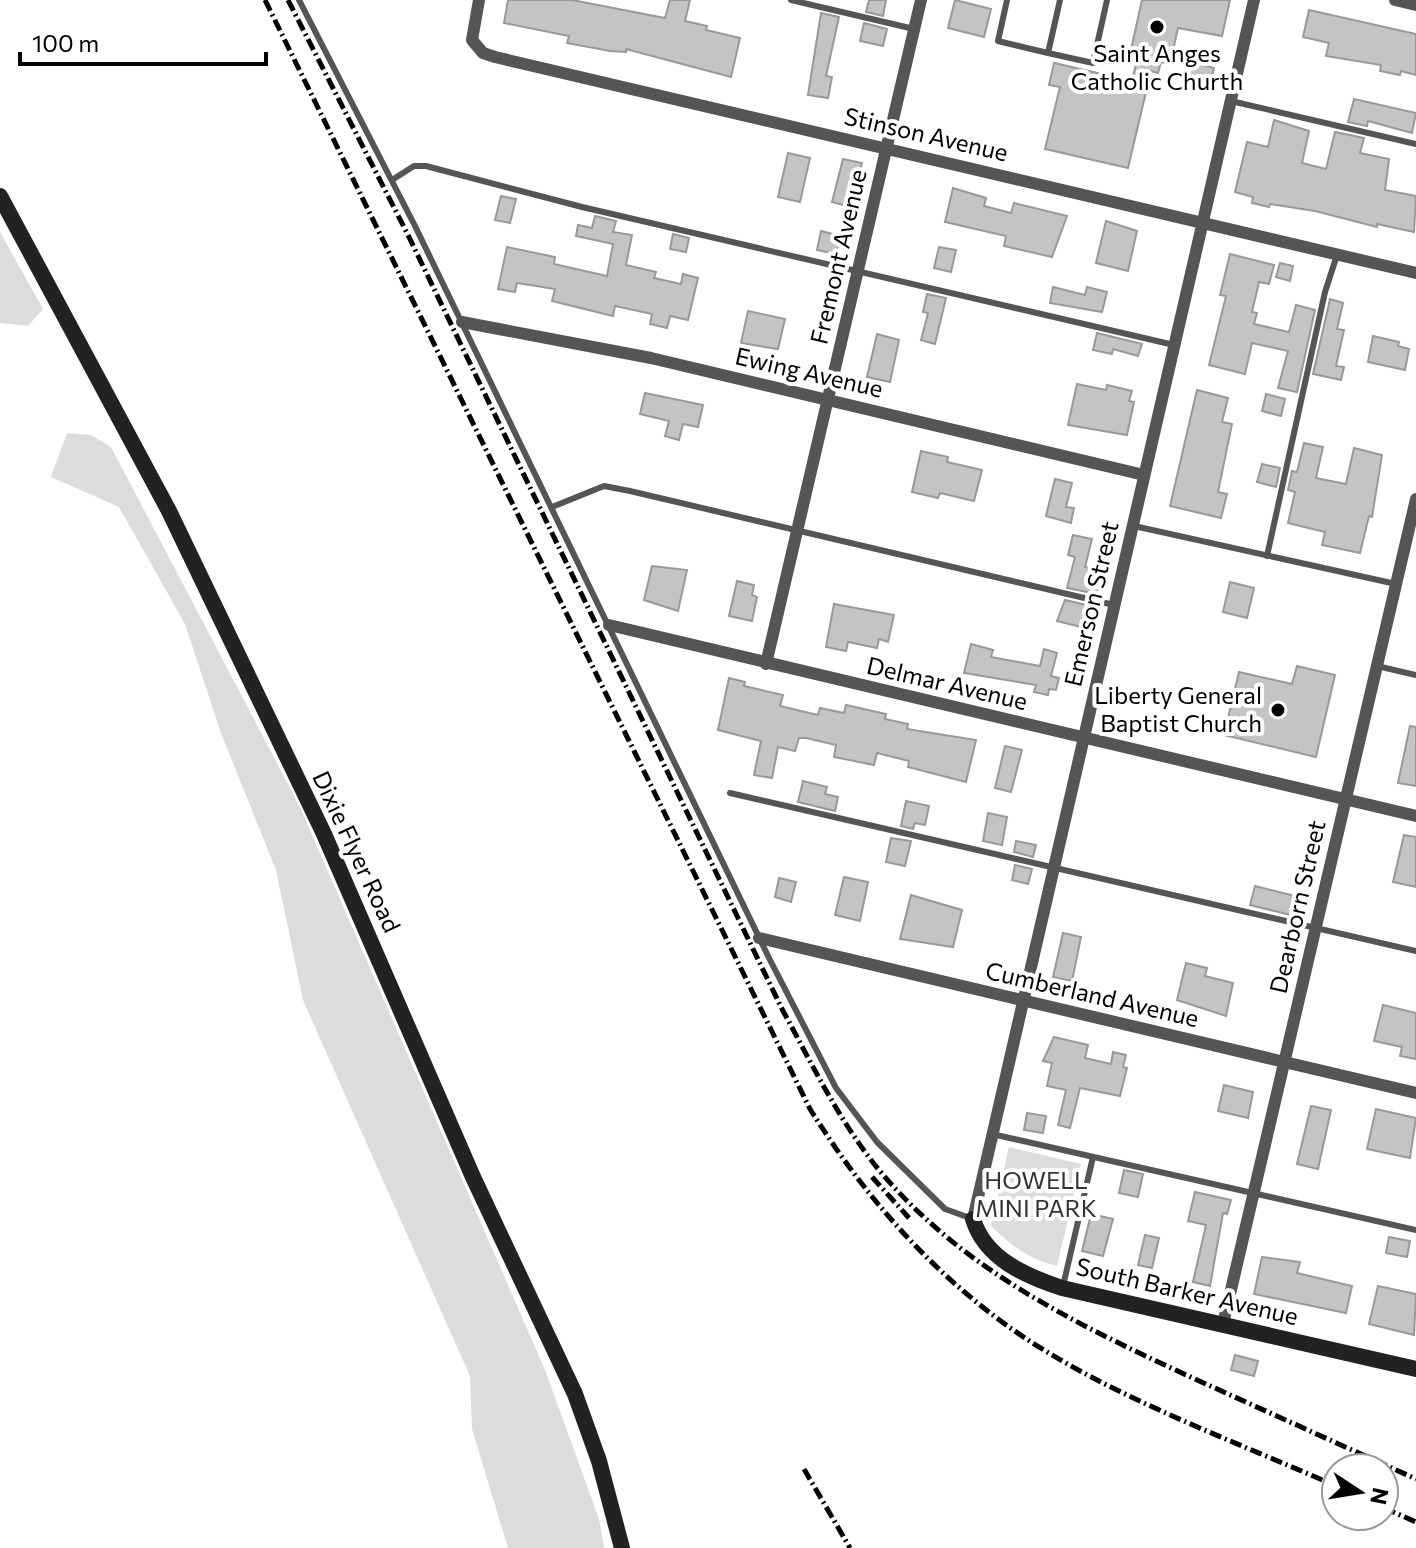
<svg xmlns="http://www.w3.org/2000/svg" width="1416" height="1548" font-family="Commissioner,sans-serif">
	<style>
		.green { fill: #dcdcdc }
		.building { fill: #c4c4c4; stroke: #999; stroke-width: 2 }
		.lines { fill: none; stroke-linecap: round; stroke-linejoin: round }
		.lane { stroke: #555; stroke-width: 6 }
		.street { stroke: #555; stroke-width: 12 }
		.secondary { stroke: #222; stroke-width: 16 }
		.rail { stroke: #000; stroke-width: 5; stroke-dasharray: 12 4 2 4; stroke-linecap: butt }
		.poi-dot { fill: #000; stroke: #fff; stroke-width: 3 }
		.labels { text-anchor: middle; stroke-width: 8; stroke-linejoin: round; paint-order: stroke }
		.poi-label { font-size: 24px; fill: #000; stroke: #fff }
		.street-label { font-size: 24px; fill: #000; stroke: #fff }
		.park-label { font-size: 24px; fill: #333; stroke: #fff }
	</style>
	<rect width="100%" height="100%" fill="#fff"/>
	<g class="green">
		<path d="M0,232L43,309L28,326L0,323Z"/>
		<path d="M67,433L91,435L111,447L299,805L545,1370L599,1519L604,1548H508L472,1429L470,1376L303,1000L276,870L221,733L185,624L119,507L51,477Z"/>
		<path d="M1009,1147L1081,1164L1057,1266C1028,1259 1013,1247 991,1226Z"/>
	</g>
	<g class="building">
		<path d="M508,0H572L665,18L670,0H690L685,21L707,26L706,30L740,38L731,77L626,49V52L610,51L567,43L569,36L504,23Z"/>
		<path d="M869,0H886L883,16L866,12Z"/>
		<path d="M955,0L991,9L984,37L948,28Z"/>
		<path d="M1142,0H1230L1222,36L1178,28L1170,64L1161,62L1158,73L1151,71L1128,168L1045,149L1060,87L1049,85L1054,63L1132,81L1138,56L1130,54Z"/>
		<path d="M1309,10L1416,34V75L1401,71L1400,75L1380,71L1381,65L1326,56L1329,43L1303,37Z"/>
		<path d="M821,13L839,17L826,76L832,77L828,98L808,95Z"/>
		<path d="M864,23L887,29L883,46L860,41Z"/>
		<path d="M1191,62L1214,68L1209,87L1186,82Z"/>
		<path d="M1354,99L1416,113L1412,133L1368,121L1367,126L1348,122Z"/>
		<path d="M1274,120L1309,131L1302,163L1326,169L1335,132L1364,138L1360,153L1389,159L1385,190L1416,196L1414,232L1377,224V227L1315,211L1270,204L1269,207L1252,203L1253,197L1235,192L1247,142L1268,147Z"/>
		<path d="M788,153L810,158L800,202L778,197Z"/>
		<path d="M843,159L862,163L851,207L832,202Z"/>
		<path d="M953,188L986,198L984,206L1011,213L1014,203L1067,216L1052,257L1004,246L1006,236L945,222Z"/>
		<path d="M501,196L516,199L510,223L495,220Z"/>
		<path d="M595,216L616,221L613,232L632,235L626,265L656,272L654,278L681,284L683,274L698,278L688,320L670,316L667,328L650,324L652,314L615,306L613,316L552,301L555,289L517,283L515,292L498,289L507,247L555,257L554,264L607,276L613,244L576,236L578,225L592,228Z"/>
		<path d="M1106,221L1137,231L1128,271L1096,263Z"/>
		<path d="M821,231L840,236L836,254L817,250Z"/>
		<path d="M673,234L689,238L686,252L670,249Z"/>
		<path d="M939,247L956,250L951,272L934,268Z"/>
		<path d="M1230,254L1274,265L1269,284L1259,282L1252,312L1257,313L1254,324L1289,332L1296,305L1315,310L1297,392L1278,388L1288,351L1252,343L1245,374L1209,365L1226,296L1220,295Z"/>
		<path d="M1280,263L1293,266L1290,281L1276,277Z"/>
		<path d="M1053,287L1085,295L1087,287L1107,292L1102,312L1050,303Z"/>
		<path d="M927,294L946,298L935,344L921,340L928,313L923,312Z"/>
		<path d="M1330,299L1343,303L1337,329L1344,330L1336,366L1344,367L1341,380L1313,374Z"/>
		<path d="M748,311L785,319L778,349L741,343Z"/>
		<path d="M1097,333L1142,344L1138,356L1113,349L1112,354L1093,350Z"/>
		<path d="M877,334L899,340L890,382L867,377Z"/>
		<path d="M1373,336L1399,342L1398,346L1409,349L1405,370L1368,362Z"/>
		<path d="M1077,384L1106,390L1107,385L1132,391L1129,401L1134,402L1127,435L1068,425Z"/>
		<path d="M1197,390L1228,398L1222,422L1232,424L1218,492L1227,494L1221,518L1170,506Z"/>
		<path d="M645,393L703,405L698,427L683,424L679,440L665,436L669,421L640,414Z"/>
		<path d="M1266,394L1285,399L1281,416L1262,411Z"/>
		<path d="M1304,443L1323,447L1316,478L1346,484L1354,448L1382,455L1372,517L1369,516L1360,553L1322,545L1325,532L1288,523L1295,492L1288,490L1292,471L1297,472Z"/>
		<path d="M921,451L948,457L947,462L982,470L974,501L940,493L938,498L912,492Z"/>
		<path d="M1262,464L1280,468L1276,487L1257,482Z"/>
		<path d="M1055,479L1072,483L1066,507L1074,508L1071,523L1046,516Z"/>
		<path d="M1073,535L1092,539L1085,567L1102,571L1097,594L1067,588L1075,557L1068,555Z"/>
		<path d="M652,566L687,570L678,611L644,600Z"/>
		<path d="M737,581L754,585L752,595L757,597L752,621L729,616Z"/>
		<path d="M1230,582L1254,588L1247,618L1223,612Z"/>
		<path d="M1065,600L1091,606L1085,628L1057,621Z"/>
		<path d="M834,604L894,615L888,642L879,639L877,648L848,642L846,651L826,647Z"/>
		<path d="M971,644L993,650L991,657L1040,666L1044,649L1057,653L1051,676L1059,678L1056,690L1049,689L1048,695L1034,692L1036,685L964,673Z"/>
		<path d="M1297,666L1335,675L1316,757L1224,735L1239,672L1292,684Z"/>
		<path d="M729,678L745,682L744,686L783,695L780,706L818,715L820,708L844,713L846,705L886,714L885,719L908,724L907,729L976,740L966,782L908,767L909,761L877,753L874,765L834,757L836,745L806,738H799L795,751L778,747L772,778L754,775L761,741L718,730Z"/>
		<path d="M1410,726L1416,727V786L1398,783Z"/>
		<path d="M1005,746L1022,750L1011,792L995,788Z"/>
		<path d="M803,781L827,787L825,794L838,797L835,811L798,802Z"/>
		<path d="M906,801L929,806L925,825L915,823L913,829L901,826Z"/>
		<path d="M988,813L1007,817L1002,845L983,841Z"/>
		<path d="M1404,835L1416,837V887L1393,882Z"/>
		<path d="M891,838L911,841L905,866L886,862Z"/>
		<path d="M1016,841L1036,845L1033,857L1014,852Z"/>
		<path d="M1015,865L1032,869L1028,884L1012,880Z"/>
		<path d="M844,877L868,882L860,921L835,915Z"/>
		<path d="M779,878L796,882L791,902L775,897Z"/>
		<path d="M1255,886L1299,897L1295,916L1250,905Z"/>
		<path d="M911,895L962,910L953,947L900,939Z"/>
		<path d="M1063,933L1081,937L1072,981L1053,977Z"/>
		<path d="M1186,963L1207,968L1205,976L1233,983L1226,1016L1177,1000Z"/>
		<path d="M1383,1005L1416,1013V1059L1400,1056L1402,1047L1374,1041Z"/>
		<path d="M1054,1037L1088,1045L1085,1058L1111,1064L1113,1052L1126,1055L1123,1067L1127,1068L1120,1096L1080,1088L1070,1128L1058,1125L1066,1090L1047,1086L1052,1063L1043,1061Z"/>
		<path d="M1224,1085L1253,1092L1248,1118L1218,1111Z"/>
		<path d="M1311,1106L1331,1110L1318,1169L1297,1164Z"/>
		<path d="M1376,1109L1416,1118L1410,1158L1367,1149Z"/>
		<path d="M1027,1113L1046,1116L1043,1133L1024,1130Z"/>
		<path d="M1124,1170L1143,1174L1138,1197L1119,1193Z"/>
		<path d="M1195,1192L1231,1200L1227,1214L1223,1213L1210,1286L1193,1282L1206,1225L1188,1221Z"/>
		<path d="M1091,1214L1113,1219L1103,1256L1082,1251Z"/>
		<path d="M1145,1235L1159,1238L1152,1268L1138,1265Z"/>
		<path d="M1389,1237L1410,1241L1407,1257L1386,1253Z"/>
		<path d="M1262,1257L1300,1262L1297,1273L1352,1286L1346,1313L1254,1294Z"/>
		<path d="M1378,1286L1416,1294L1414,1335L1369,1324Z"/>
		<path d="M1235,1355L1258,1361L1254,1376L1231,1370Z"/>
	</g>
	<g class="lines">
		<g class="lane">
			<path d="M299,0L415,226L769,958L836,1088L877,1142L945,1209L973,1219"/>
			<path d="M791,0L914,29"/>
			<path d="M1007,0L998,41L1048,53"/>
			<path d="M1060,0L1048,53L1093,63L1107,0"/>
			<path d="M1231,101L1416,144"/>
			<path d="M392,180L414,166H426L582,207L1174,345"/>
			<path d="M552,507L604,486L630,491L1114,605"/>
			<path d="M1134,526L1396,584"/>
			<path d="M1267,556L1325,292L1337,255"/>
			<path d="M1377,666L1416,675"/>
			<path d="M730,793L1416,951"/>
			<path d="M992,1134L1416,1230"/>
			<path d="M1063,1286L1093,1157"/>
		</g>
		<g class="street">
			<path d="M479,0L472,40L483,53L495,57L1416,273"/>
			<path d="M1395,0L1416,5"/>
			<path d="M462,322L651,358L1144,475"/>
			<path d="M609,625L1416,816"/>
			<path d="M766,664L921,0"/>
			<path d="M759,938L1416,1093"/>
			<path d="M973,1219L1254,0"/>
			<path d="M1223,1324L1416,499"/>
		</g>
		<g class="secondary">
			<path d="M0,196L169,511L324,834L473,1177L575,1394L599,1461L622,1548"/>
			<path d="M973,1219C985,1259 1026,1276 1062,1288L1416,1369"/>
		</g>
		<g class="rail">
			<path d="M265,0L810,1109C863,1194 927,1268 1009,1327C1103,1394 1230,1439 1336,1486"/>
			<path d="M288,0L408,235L782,1009C812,1064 839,1121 879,1170C961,1268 1070,1321 1184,1374C1261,1409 1339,1444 1416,1479"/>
			<path d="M872,1177L909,1218"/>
			<path d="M804,1469L850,1548"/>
			<path d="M1384,1508L1416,1522"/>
		</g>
	</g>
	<g class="poi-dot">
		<circle cx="1157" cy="27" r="8"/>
		<circle cx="1278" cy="710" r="8"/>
	</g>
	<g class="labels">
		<g class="poi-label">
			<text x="1157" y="62">Saint Anges<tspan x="1157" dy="28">Catholic Churth</tspan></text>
			<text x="1262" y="704" text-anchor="end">Liberty General<tspan x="1262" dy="28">Baptist Church</tspan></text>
		</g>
		<g class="street-label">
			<text transform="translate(926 135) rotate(13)" y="8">Stinson Avenue</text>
			<text transform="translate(839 257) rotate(-77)" y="8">Fremont Avenue</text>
			<text transform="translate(809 373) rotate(13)" y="8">Ewing Avenue</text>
			<text transform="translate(1092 604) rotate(-77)" y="8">Emerson Street</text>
			<text transform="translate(947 684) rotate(13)" y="8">Delmar Avenue</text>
			<text transform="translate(356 852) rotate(65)" y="8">Dixie Flyer Road</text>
			<text transform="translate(1298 907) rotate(-77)" y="8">Dearborn Street</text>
			<text transform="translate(1092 995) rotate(13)" y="8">Cumberland Avenue</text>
			<text transform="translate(1187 1292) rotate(13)" y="8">South Barker Avenue</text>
		</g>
		<g class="park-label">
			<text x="1036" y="1189">HOWELL<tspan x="1036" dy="28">MINI PARK</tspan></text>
		</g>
	</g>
	<g transform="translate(1360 1492) rotate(102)"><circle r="38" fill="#ffffff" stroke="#999999" stroke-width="2"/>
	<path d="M0-6L14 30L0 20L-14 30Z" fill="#000000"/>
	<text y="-12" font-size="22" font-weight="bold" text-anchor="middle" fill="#000000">N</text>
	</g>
	<path d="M20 52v12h246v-12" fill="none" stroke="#000000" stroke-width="4"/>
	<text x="32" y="52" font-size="24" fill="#000000" stroke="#ffffff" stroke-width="6" paint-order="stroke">100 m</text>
</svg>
